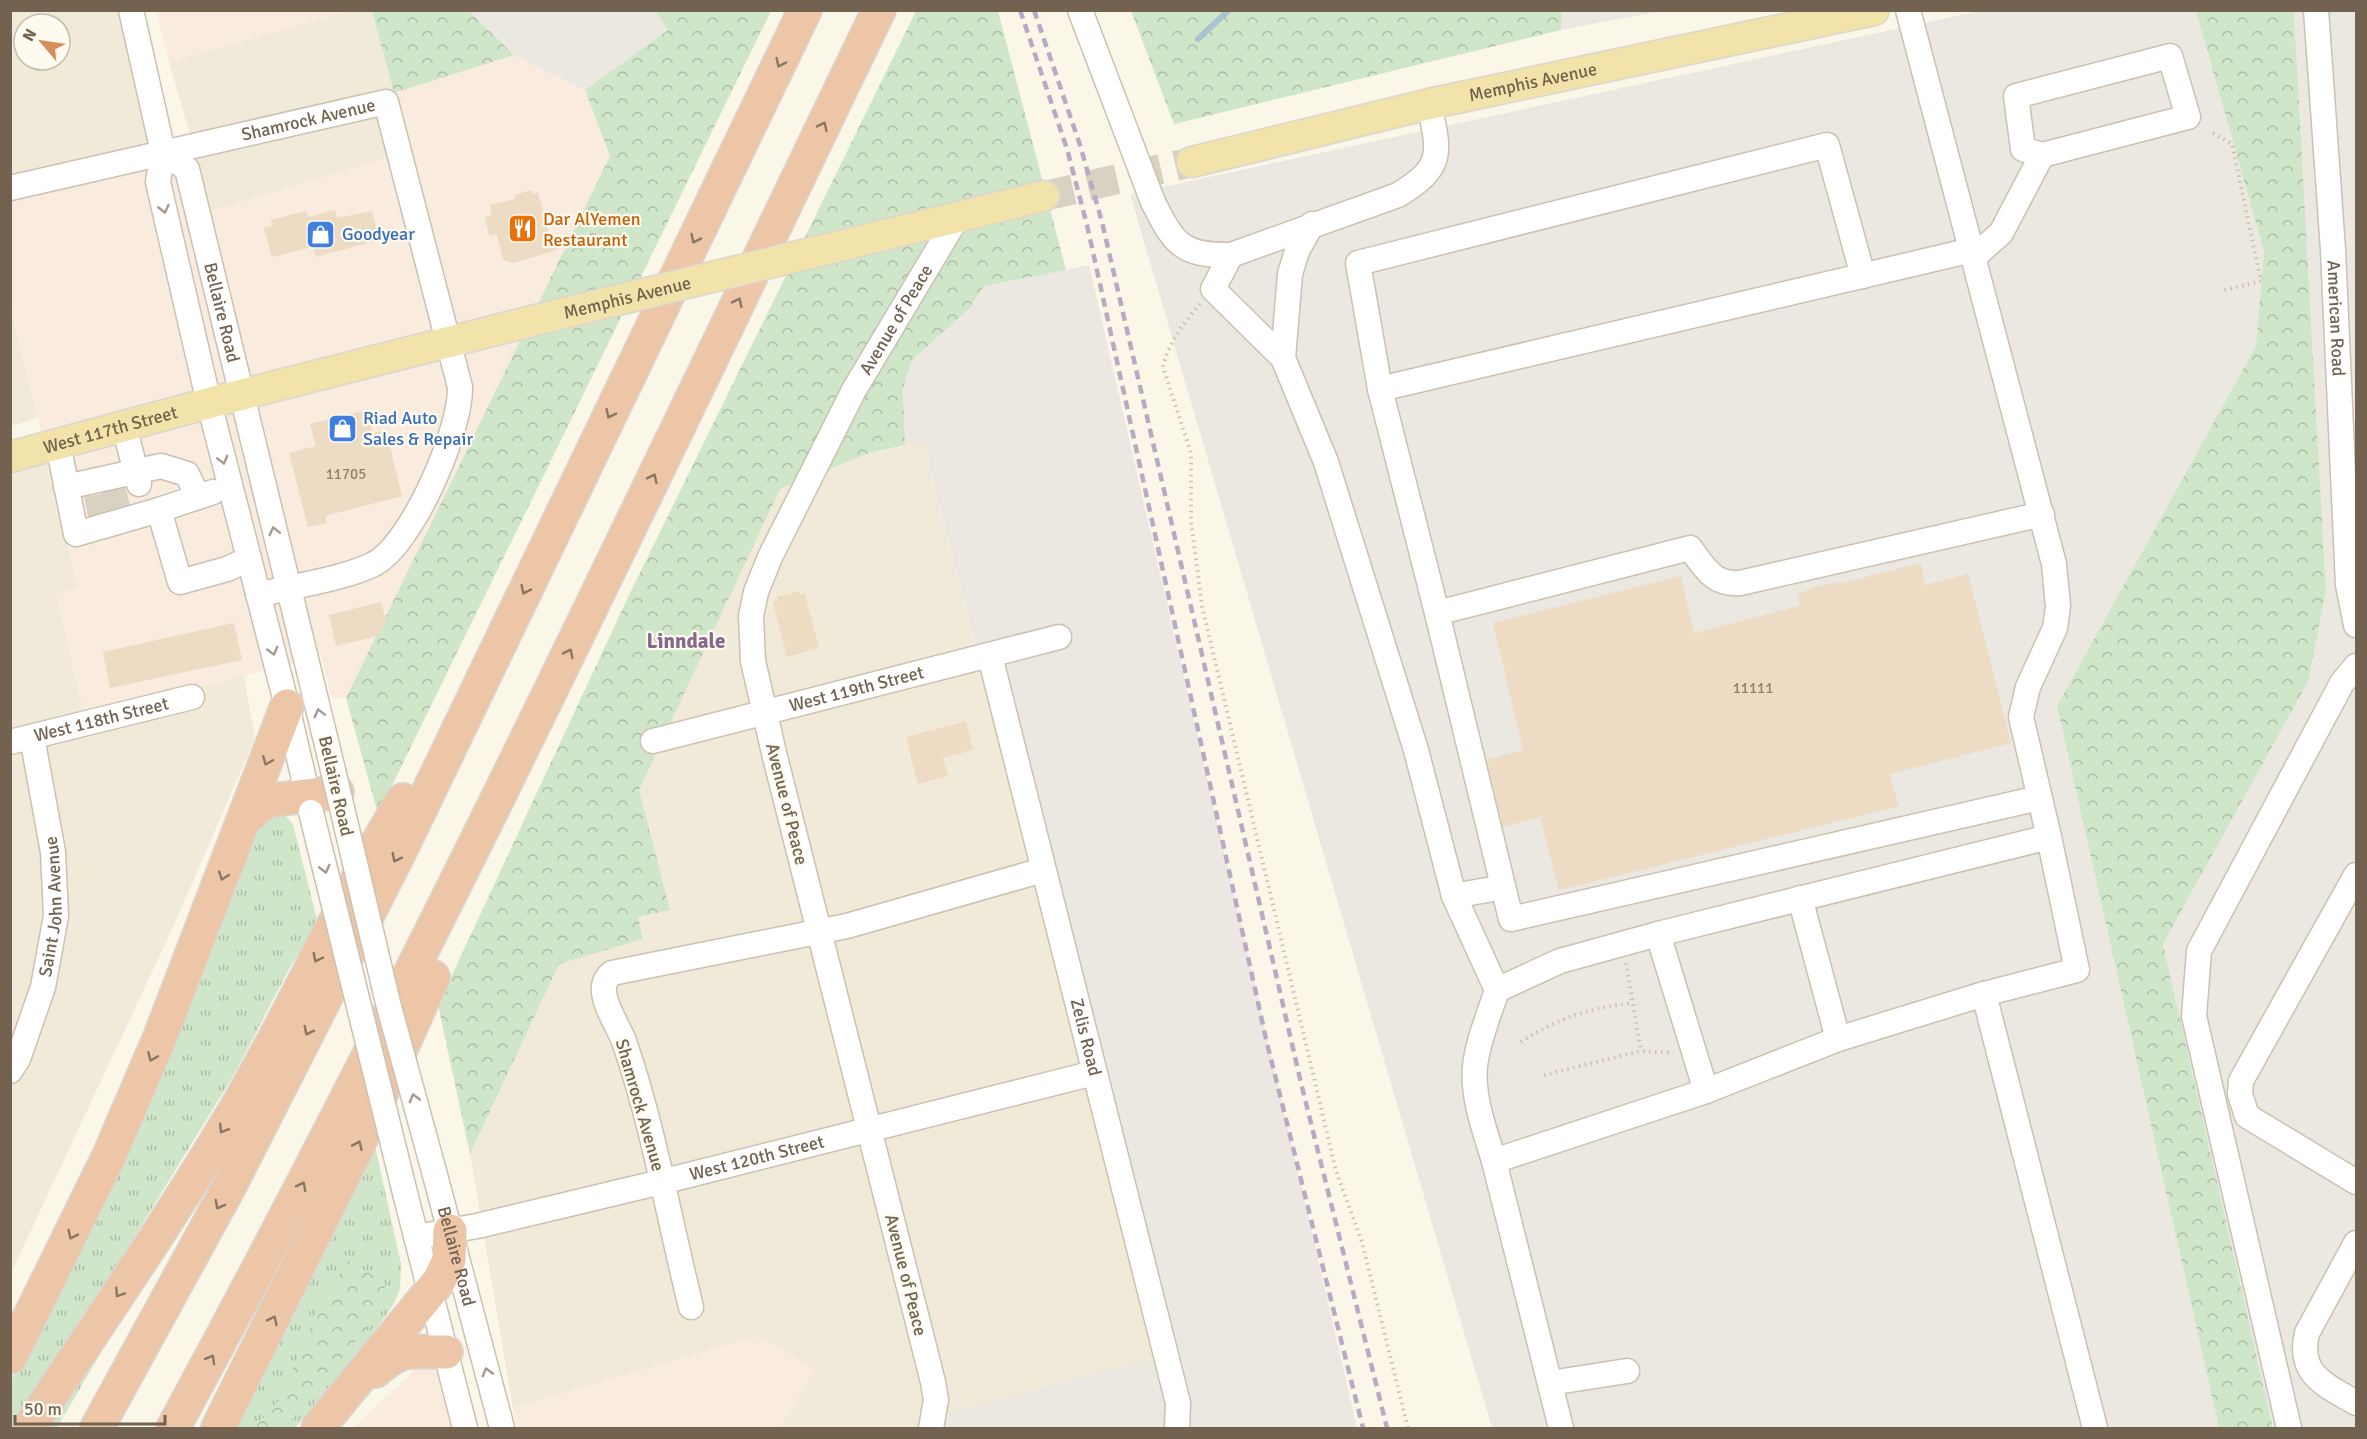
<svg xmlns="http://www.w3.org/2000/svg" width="2367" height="1439" font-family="Signika,sans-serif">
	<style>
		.residential { fill: #f1ead8; fill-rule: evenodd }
		.commercial { fill: #f9ebde }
		.industrial { fill: #ebe8e2 }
		.grass { fill: url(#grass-tufts) }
		.forest { fill: url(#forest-crowns) }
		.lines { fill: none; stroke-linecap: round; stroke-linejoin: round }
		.stream { stroke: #a7c4d2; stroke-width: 6 }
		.building { fill: #eddbc3 }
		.minor-tunnel { stroke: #d8d2c2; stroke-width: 24; stroke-dasharray: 24 12; stroke-linecap: butt }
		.major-tunnel { stroke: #d8d2c2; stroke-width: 30; stroke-dasharray: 30 15; stroke-linecap: butt }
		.minor-casing { stroke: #cbc1b0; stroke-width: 27 }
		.major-casing { stroke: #dad6d1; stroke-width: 33 }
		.highway-casing { stroke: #dad6d1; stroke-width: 36 }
		.path { stroke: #d1bfa6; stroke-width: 4; stroke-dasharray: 1.5 4.5; stroke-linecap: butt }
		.minor { stroke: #fff; stroke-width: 24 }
		.major { stroke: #f1e3a9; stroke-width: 30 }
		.highway { stroke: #edc6a7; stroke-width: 33 }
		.rail { stroke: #bba8c3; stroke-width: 4.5; stroke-dasharray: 9 6; stroke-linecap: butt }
		.minor-bridge-casing { stroke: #cbc1b0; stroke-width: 27; stroke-linecap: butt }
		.major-bridge-casing { stroke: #dad6d1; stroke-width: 33; stroke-linecap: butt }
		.minor-bridge { stroke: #fff; stroke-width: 24 }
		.major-bridge { stroke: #f1e3a9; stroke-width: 30 }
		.oneway { stroke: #8b7661 }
		.oneway2 { stroke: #a3998d }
		.labels { text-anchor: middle; stroke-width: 4.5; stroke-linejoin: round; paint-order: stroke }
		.number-label { font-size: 15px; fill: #91806c }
		.street-label { font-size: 18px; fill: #72624f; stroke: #fdfaef }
		.food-label { font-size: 18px; fill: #c56008; stroke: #fdfaef; text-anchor: start }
		.shop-label { font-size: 18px; fill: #366cbe; stroke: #fdfaef; text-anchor: start }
		.quarter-label { font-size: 21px; font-weight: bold; fill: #88678d; stroke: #fdfaef }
	</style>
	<defs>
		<pattern id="grass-tufts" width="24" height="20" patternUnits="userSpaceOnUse" patternTransform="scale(1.5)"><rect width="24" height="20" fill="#cfe6c9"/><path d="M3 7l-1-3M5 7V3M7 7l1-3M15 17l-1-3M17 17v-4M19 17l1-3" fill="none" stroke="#acbea6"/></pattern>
		<pattern id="forest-crowns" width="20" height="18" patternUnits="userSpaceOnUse" patternTransform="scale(1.5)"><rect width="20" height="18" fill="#cfe6c9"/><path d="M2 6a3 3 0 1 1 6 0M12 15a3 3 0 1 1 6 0" fill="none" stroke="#acbea6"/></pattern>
	</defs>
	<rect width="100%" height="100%" fill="#faf7e9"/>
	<g class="residential">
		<path d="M10,11H125L163,160L11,194ZM24,24H60V60H24Z"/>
		<path d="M349,11H372L409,151L212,211L169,62Z"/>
		<path d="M10,303L38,418L11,426H10Z"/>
		<path d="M926,441L932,477L1159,1357L949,1412L941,1428H780L815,1370L759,1336L513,1408L470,1154L559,964L643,938L638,917L669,910L639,790L780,488L869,453Z"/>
		<path d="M48,462L78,588L57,594L84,714L244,676L255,738L174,925L11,1273L10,471Z"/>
	</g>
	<g class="commercial">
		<path d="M156,10H349V11L169,62Z"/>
		<path d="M514,55L585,90L610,156L346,698H332L321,657L84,714L57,593L78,588L11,303L10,194L195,153L212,211L409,151L394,93Z"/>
		<path d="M453,1334L476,1428H353Z"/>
		<path d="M759,1336L815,1370L780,1428H517L513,1408Z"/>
	</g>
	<g class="industrial">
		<path d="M469,11H655L668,30L585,90L514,55Z"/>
		<path d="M1562,11H1662L1561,30Z"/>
		<path d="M1979,11H2196L2264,252L2256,347L2057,706L2219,1428H1492L1130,194Z"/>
		<path d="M2294,11H2356V1428H2273L2163,944L2308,682L2326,592Z"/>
		<path d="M1089,265L1357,1428H941L949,1412L1159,1357L932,477L926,442L905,445L903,388L912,360L969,309L984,286Z"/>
	</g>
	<g class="grass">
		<path d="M283,813L293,824L318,924L290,967L235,1073L152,1208L70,1343L11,1428V1380L68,1273L263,815Z"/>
		<path d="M374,1141L401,1264L400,1289L394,1304L365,1345L295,1428H233Z"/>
		<path d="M92,1350L100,1354L57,1428H40Z"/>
	</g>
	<g class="forest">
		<path d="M372,11H469L514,55L394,93Z"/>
		<path d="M655,11H771L378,814L346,698L610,156L585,90L668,30Z"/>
		<path d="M916,11H998L1066,270L984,286L969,309L912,360L903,388L905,445L869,453L780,489L639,790L670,910L638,917L643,939L559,964L470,1154L438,1005L629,595Z"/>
		<path d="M1131,11L1562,10V11L1561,30L1174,124Z"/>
		<path d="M2196,11H2294L2326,592L2308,682L2163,944L2273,1428H2219L2057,706L2256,346L2264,252Z"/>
		<path d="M348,1260L385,1283L383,1308L285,1428H254L280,1399L317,1311Z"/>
	</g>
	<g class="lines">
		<path class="stream" d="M1198,39L1229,10"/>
	</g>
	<g class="building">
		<path d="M532,190L533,194L538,192L549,234L554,233L557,250L513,263L503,260L497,234L489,236L485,217L492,215L490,205L515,199L514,195Z"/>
		<path d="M335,210L337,218L372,211L379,240L316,257L313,247L272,257L264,228L272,226L271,220L306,211L308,217Z"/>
		<path d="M367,410L373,433L386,430L402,496L325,516L327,523L308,527L289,453L316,446L310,424Z"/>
		<path d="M1921,563L1925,585L1968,574L2011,743L1889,774L1899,806L1559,890L1540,817L1503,827L1487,760L1523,750L1493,623L1681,576L1694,633L1800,606L1797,594L1820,586L1839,582V584Z"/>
		<path d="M799,591L801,595L805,594L819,648L787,657L773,602L778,600L777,597Z"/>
		<path d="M381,602L386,621L378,636L336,646L329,615Z"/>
		<path d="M234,623L242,660L110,688L103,652Z"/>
		<path d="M966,721L973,750L943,758L948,776L918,784L906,737Z"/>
	</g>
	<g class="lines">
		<g class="minor-tunnel">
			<path d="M113,488L119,510"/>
			<path d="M96,495L100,515"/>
		</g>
		<path class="major-tunnel" d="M1044,196L1192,162"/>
		<defs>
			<g id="minor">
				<path d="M131,10L163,152L158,182L209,403L287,706L311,810"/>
				<path d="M1080,10L1126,131"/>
				<path id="s1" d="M2316,10L2333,250L2348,585L2356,625"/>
				<path d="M2170,56L2188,117L2042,155L2023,149L2016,96Z"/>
				<path id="s2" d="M163,152L187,169L333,770"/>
				<path id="s3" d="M10,188L386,102L460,387C461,430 413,543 374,564C344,579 292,586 258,595"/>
				<path d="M1153,202C1174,244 1182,256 1231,255L1398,195C1444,167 1440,154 1429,104"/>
				<path d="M1231,255L1213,289L1283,358L1326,462L1416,750L1454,896L1503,887"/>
				<path d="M1974,257L2001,233L2042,155"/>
				<path d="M1283,358L1290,274L1297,251L1312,224"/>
				<path d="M1380,389L1972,250"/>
				<path d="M124,426L139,484"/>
				<path d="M58,444L76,534L159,510L180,582L227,569L249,559"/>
				<path d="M66,487L161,466L187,474L198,497"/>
				<path d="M159,510L213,492"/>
				<path d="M1437,613L1380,389L1358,263L1827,145L1863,276"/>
				<path id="s4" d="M990,656L1178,1403L1177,1428"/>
				<path id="s5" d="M653,741L1059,637"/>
				<path id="s6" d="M10,742L192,697"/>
				<path d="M2039,798L1511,919L1437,613L1690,548C1705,568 1713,585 1740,583L2042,514"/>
				<path d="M2356,875L2241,1081L2240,1094L2247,1116L2356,1182"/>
				<path d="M1454,896L1497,990L1560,961L1658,934L2049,837L2021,717L2028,687L2055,628L2058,606L2054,564L1908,10"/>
				<path d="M1800,898L1838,1039L1984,994L2077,970L2049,837"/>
				<path d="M1658,934L1706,1091L1838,1039"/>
				<path d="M1497,990C1489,1015 1478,1040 1475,1066C1472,1097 1485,1131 1494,1161L1706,1091"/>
				<path d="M1984,994L2095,1428"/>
				<path id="s7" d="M10,1071L18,1059L43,987L56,916L53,852L32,737"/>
				<path d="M1494,1161L1561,1428"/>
				<path id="s8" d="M435,1175L502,1428"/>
				<path d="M406,1197L465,1428"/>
				<path id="s9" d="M416,1237L477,1226L661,1182L1094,1073"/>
				<path d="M2356,1243L2307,1333C2297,1375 2326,1385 2356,1403"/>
				<path d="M691,1307C669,1219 654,1129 625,1044C619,1024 590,990 612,973L847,926L1043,870"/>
				<path d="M1550,1383L1627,1371"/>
				<path id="s10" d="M931,1428L936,1400L933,1382L774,753L753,661L751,616L756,592L770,557L854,390L958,216"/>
				<path d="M2289,1428L2194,1016L2199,951L2342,683L2356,666"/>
			</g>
			<g id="major">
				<path id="s11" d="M1192,162L1429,104L1874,10"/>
				<path d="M868,239L1044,196"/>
				<path id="s12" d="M10,457L209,403L532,321"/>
			</g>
			<g id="highway">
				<path d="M243,821L266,801L337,792"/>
				<path d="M10,1357L108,1158L160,1037L287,706"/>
				<path d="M375,1371C404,1346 410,1352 446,1352"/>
				<path d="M29,1428C98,1324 170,1220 234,1112C294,1010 341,901 403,800"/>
				<path d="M97,1428L229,1187L400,851L805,10"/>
				<path d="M173,1428C425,965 649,486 879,10"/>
				<path d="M218,1428L354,1154L433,977"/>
				<path d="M318,1428L439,1281L449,1260L450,1231"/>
			</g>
		</defs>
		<use href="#minor" class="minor-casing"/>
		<use href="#major" class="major-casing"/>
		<use href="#highway" class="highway-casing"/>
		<g class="path">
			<path d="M2213,133L2232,144L2261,281L2221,291"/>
			<path d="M1200,304C1185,321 1167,345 1163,367L1191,453V521L1202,606L1336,1171L1362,1242L1408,1428"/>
			<path d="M1626,963L1641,1051"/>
			<path d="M1521,1042C1555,1019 1592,1007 1633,1003"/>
			<path d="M1544,1075L1641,1051L1673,1053"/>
		</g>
		<use href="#minor" class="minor"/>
		<use href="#major" class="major"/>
		<use href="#highway" class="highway"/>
		<g class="rail">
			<path d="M1020,10L1067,149L1087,225L1266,1039L1363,1428"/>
			<path d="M1034,10L1080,145L1102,222L1301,1083L1387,1428"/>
		</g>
		<defs>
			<g id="minor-bridge">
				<path d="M1126,131L1153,202"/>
				<path d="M333,770L388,1003L435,1175"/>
				<path d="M311,812L406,1197"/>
			</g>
			<g id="major-bridge">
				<path id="s13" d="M532,321L868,239"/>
			</g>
		</defs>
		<use href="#minor-bridge" class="minor-bridge-casing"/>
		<use href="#major-bridge" class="major-bridge-casing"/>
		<use href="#minor-bridge" class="minor-bridge"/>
		<use href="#major-bridge" class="major-bridge"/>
	</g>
	<defs><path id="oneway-chevron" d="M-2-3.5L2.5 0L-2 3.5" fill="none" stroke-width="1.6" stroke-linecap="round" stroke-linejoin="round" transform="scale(1.5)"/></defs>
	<g class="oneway">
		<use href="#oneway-chevron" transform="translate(780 63) rotate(116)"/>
		<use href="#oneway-chevron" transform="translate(823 126) rotate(-64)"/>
		<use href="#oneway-chevron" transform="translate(695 239) rotate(116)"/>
		<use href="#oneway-chevron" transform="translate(738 302) rotate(-64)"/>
		<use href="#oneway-chevron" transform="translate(610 414) rotate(116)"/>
		<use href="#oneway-chevron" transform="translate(653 478) rotate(-64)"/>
		<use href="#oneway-chevron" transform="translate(525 590) rotate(116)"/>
		<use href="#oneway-chevron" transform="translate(569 653) rotate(-64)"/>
		<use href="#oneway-chevron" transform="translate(267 761) rotate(112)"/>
		<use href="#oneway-chevron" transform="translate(396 858) rotate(117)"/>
		<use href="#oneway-chevron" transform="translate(223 876) rotate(110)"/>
		<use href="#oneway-chevron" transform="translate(317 958) rotate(117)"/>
		<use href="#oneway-chevron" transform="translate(308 1031) rotate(117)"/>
		<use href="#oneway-chevron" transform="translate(152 1057) rotate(113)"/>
		<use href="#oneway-chevron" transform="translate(223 1129) rotate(122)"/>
		<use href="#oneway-chevron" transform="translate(358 1145) rotate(-66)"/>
		<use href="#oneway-chevron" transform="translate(302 1186) rotate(-63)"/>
		<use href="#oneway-chevron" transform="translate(219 1205) rotate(118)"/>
		<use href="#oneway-chevron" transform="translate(72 1235) rotate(116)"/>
		<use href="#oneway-chevron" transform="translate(119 1293) rotate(124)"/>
		<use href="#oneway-chevron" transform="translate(273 1320) rotate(-64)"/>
		<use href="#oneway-chevron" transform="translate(211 1359) rotate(-61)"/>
	</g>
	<g class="oneway2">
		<use href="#oneway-chevron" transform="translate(164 209) rotate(77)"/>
		<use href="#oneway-chevron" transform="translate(223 460) rotate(76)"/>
		<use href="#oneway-chevron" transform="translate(274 531) rotate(-104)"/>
		<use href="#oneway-chevron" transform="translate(273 651) rotate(75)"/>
		<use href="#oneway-chevron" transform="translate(319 713) rotate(-104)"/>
		<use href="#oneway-chevron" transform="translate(325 869) rotate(76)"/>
		<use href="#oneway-chevron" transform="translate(414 1098) rotate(-105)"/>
		<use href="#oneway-chevron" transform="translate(487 1372) rotate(-105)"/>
	</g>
	<defs>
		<symbol id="restaurant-square" viewBox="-11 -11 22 22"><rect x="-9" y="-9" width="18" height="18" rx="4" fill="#e8710a" stroke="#fdfaef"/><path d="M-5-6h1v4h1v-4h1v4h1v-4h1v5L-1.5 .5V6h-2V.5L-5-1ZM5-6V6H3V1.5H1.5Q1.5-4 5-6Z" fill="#fff"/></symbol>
		<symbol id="shop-square" viewBox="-11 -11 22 22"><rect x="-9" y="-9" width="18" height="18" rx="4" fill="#3f7fe0" stroke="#fdfaef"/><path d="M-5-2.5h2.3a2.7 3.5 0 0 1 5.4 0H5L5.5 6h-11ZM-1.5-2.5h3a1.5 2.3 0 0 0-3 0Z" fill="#fff"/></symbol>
	</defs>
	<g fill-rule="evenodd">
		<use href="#restaurant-square" x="506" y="212" width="33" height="33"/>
		<use href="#shop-square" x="304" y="218" width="33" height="33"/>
		<use href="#shop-square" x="326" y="412" width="33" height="33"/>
	</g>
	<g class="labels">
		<g class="number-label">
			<text x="346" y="479">11705</text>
			<text x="1753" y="693">11111</text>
		</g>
		<g class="street-label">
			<text dy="6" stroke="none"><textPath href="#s11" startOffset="350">Memphis Avenue</textPath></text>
			<text dy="6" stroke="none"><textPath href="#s3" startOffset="306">Shamrock Avenue</textPath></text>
			<text dy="6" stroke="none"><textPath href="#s13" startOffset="98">Memphis Avenue</textPath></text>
			<text dy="6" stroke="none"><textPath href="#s2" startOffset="177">Bellaire Road</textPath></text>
			<text dy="6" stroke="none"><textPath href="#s1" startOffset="309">American Road</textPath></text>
			<text dy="6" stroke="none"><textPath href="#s10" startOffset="1166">Avenue of Peace</textPath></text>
			<text dy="6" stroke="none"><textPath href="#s12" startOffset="104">West 117th Street</textPath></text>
			<text dy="6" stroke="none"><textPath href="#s5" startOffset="210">West 119th Street</textPath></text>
			<text dy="6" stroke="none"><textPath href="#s6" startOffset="94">West 118th Street</textPath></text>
			<text transform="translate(336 786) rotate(77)" y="6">Bellaire Road</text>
			<text transform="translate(787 804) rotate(76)" y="6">Avenue of Peace</text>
			<text dy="6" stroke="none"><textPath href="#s7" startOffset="172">Saint John Avenue</textPath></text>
			<text dy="6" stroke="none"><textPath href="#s4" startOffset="393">Zelis Road</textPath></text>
			<text transform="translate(640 1105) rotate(74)" y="6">Shamrock Avenue</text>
			<text dy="6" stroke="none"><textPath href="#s9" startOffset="350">West 120th Street</textPath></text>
			<text dy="6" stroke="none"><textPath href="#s8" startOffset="84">Bellaire Road</textPath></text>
			<text transform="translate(906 1275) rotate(76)" y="6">Avenue of Peace</text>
		</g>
		<g class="food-label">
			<text x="543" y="225">Dar AlYemen<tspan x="543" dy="21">Restaurant</tspan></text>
		</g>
		<g class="shop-label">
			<text x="342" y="240">Goodyear</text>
			<text x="363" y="424">Riad Auto<tspan x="363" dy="21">Sales &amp; Repair</tspan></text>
		</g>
		<g class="quarter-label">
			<text x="686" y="648">Linndale</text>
		</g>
	</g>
	<rect width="2367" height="1439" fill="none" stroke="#72624f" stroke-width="24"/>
	<g transform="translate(42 42) rotate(299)"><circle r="28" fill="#fdfaef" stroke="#c5bdaf" stroke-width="1.5"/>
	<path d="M0-4.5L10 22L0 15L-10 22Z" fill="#d68d5c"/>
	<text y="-9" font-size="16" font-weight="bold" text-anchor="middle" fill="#72624f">N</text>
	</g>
	<path d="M15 1415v9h150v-9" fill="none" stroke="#72624f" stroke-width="3"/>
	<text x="24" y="1415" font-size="18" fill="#72624f" stroke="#fdfaef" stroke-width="4.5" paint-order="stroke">50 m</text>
</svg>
